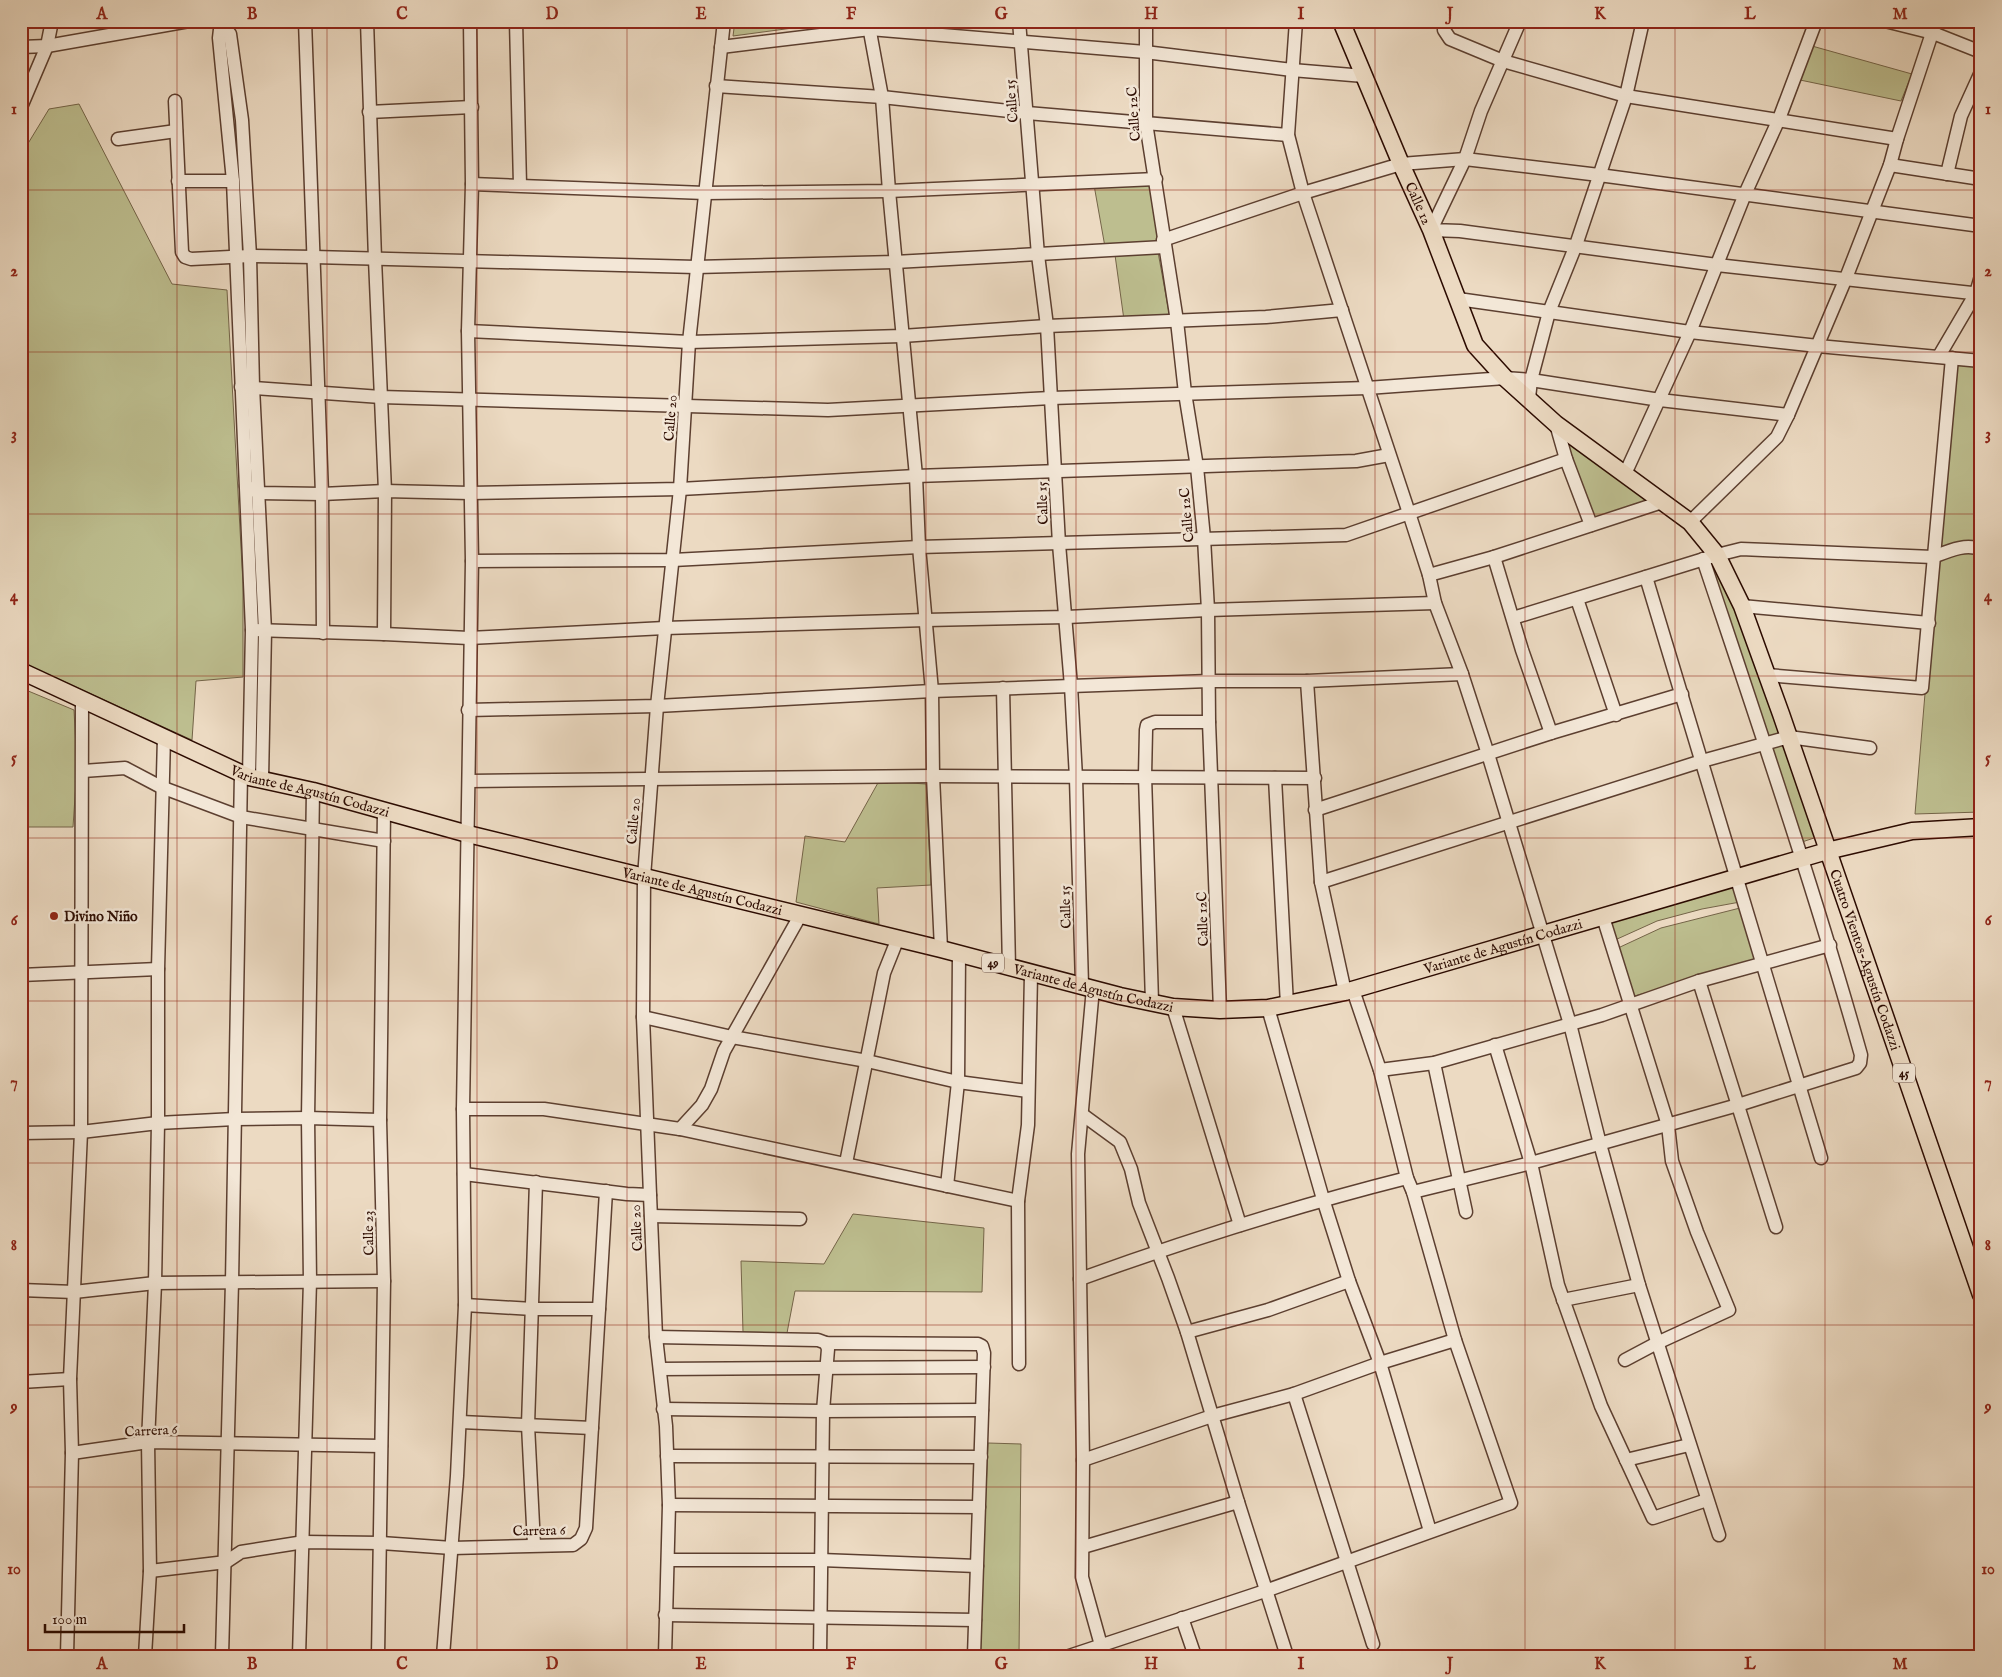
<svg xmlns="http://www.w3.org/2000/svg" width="2002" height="1677" font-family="'IM FELL English',serif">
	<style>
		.green { fill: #bdbe8f; stroke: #746448 }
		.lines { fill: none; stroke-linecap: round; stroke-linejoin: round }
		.minor-casing { stroke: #5c3f30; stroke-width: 15 }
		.major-casing { stroke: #2c0b00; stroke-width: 19 }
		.minor { stroke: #f3e7d7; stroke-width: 12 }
		.major { stroke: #ecdac2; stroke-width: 16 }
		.grid { fill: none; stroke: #8f2418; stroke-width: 1; stroke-opacity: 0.55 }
		.poi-dot { fill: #8f2418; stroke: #f3e7d7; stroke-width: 2 }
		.labels { text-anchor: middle; stroke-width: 5; stroke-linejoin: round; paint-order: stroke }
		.shield { fill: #f3e7d7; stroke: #684d40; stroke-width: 1 }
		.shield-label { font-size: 12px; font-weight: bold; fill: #2c0b00 }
		.street-label { font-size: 14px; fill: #2c0b00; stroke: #f3e7d7 }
		.poi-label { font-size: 14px; font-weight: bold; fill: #2c0b00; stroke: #f3e7d7; text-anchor: start }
		.neatline { fill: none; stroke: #8f2418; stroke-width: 2 }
		.grid-label { font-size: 16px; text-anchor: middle; font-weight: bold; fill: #8f2418 }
	</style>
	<rect width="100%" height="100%" fill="#ecdac2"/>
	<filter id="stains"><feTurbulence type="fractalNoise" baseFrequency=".004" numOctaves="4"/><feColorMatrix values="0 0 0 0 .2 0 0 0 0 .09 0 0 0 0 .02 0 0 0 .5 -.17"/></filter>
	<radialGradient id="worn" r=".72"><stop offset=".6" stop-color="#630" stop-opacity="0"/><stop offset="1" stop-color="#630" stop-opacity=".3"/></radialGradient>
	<g class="green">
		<path d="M735,21H845L733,36Z"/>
		<path d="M1812,46L1912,74L1901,101L1800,80Z"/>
		<path d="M79,104L172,284L227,290L243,584V677L196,681L192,740L21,662V155L49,109Z"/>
		<path d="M1153,182L1160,242L1105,247L1094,185Z"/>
		<path d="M1158,252L1170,318L1124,320L1115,255Z"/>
		<path d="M1956,363L1981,367V544L1937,550Z"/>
		<path d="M1563,434L1653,502L1593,520Z"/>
		<path d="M1974,551L1981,555V812L1915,814L1936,561L1955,553Z"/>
		<path d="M1714,560L1737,608L1782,733L1766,738L1707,561Z"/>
		<path d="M21,688L74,710L77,767L73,827H21Z"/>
		<path d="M1785,742L1817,837L1799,843L1769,746Z"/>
		<path d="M879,781L926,784L931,885L877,888L879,924L796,902L805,836L845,842Z"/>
		<path d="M1735,885L1740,902L1702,909L1657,921L1615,940L1609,923Z"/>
		<path d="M1740,908L1757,961L1631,997L1618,948L1661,928Z"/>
		<path d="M853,1214L984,1228L982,1292L795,1291L787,1333L743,1332L741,1261L824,1264Z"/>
		<path d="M988,1443L1021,1444L1019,1656H979Z"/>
	</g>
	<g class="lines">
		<defs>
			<g id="minor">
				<path d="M221,21L219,38L233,181L252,630L249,777"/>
				<path d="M305,21L322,494L323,633"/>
				<path d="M367,21L375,259L385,491L384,634"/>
				<path d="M516,21L520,185"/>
				<path d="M868,21L882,97L889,191L916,476L919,547L932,691L933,776L941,949"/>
				<path d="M1019,21L1038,255L1047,326L1059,544L1071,686L1076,778L1082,985"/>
				<path d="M1146,21V123L1177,321L1185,393L1197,467L1204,538L1208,610L1209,722L1220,1010"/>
				<path d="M1296,21L1288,135L1303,193L1409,513L1429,575L1435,603L1462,674L1488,754L1570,1024L1600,1144L1639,1285L1719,1535"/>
				<path d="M1444,21V30L1450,39L1503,61L1626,96L1897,139"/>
				<path d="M1520,21L1481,111L1465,159L1431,230L1460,231L1717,265L1981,294"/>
				<path d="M1885,21L1933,33L1981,52"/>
				<path d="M221,22L230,34L242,120L250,256L253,387L265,631L262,779"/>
				<path d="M21,47L47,46L189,21"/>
				<path d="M721,47L870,29L1145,52L1292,70L1364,76"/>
				<path d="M716,86L882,97L1027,113L1288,135"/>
				<path d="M175,101L182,252L185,257L191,259L250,256L314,257L696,267L895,262L1164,247"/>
				<path d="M21,107L47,46L52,21"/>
				<path d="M369,112L472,107"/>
				<path d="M118,139L176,131"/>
				<path d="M1890,165L1981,179"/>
				<path d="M1947,174L1961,116L1981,72"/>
				<path d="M178,181H233"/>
				<path d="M472,184L705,193L889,191L1156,179"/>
				<path d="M1163,240L1303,193L1401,164L1465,159L1599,175L1981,226"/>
				<path d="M1458,299L1690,332L1818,346L1981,361"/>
				<path d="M468,331L689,342L902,336L1047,326L1266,317L1342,310"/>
				<path d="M1939,356L1976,293L1981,276"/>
				<path d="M241,387L381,397L828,410L1051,398L1367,388L1505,378L1531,380L1660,400L1788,415"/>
				<path d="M1529,398L1531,380L1549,312L1576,245L1626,96L1643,21"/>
				<path d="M1556,424L1566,459L1591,525"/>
				<path d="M1625,474L1690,332L1745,194L1779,119L1816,21"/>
				<path d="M246,486L259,493L322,494L385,491L470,493L680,489L916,476L1356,461L1389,455"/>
				<path d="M1690,522L1777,437L1788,415L1846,278L1890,165L1897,139L1936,21"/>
				<path d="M1494,557L1522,650L1551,733"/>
				<path d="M472,561L673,560L919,547L1346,535L1566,459"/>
				<path d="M1429,575L1494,557L1662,502"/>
				<path d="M1646,577C1706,770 1761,965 1821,1158"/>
				<path d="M1577,599L1616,715"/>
				<path d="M1742,606L1929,623"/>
				<path d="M1513,618L1717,555L1741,549L1933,557C1946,552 1967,542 1981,550"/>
				<path d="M252,630L384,634L469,638L665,628L926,620L1067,617L1208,610L1435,603"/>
				<path d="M1767,675L1922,688L1952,358"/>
				<path d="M1307,681L1321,882L1345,992"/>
				<path d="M1003,688L1009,968"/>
				<path d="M468,710L657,706L932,691L1209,681H1307L1462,674"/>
				<path d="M83,771L125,768L161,787L241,817L384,841"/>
				<path d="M1275,778L1287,1005"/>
				<path d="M470,781L933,776L1315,778"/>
				<path d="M1315,810L1551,733L1682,694"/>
				<path d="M1321,882L1702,761L1789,737L1870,748"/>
				<path d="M1603,917L1668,1125L1672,1161L1697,1232L1729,1310L1657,1343L1625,1360"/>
				<path d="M21,975L158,969"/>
				<path d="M1699,981L1776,1227"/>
				<path d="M1093,988L1078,1154L1083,1460L1082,1577L1104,1656"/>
				<path d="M1152,1002L1145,776L1146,730L1147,725L1155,722H1209"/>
				<path d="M1173,1007L1240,1225"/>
				<path d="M1268,1008L1323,1199L1349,1281L1380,1363L1430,1531"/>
				<path d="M643,1017L732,1037L867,1061L958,1082L1028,1091"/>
				<path d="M1495,1045L1531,1163L1558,1285L1601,1406L1653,1518L1707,1500"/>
				<path d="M1434,1063L1466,1212"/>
				<path d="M1380,1070L1434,1063L1602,1015L1699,981L1830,945"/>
				<path d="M463,1109H544L680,1129L1018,1201"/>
				<path d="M1083,1115L1120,1142L1131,1169L1139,1203L1168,1278L1187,1332L1238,1502L1287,1656"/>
				<path d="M680,1129L702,1105L711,1089L724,1051L801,914"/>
				<path d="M21,1133L81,1132L158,1123L235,1119L308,1118L380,1120"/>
				<path d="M846,1163L884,973L898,938"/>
				<path d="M464,1174L627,1194L650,1195"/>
				<path d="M947,1186L958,1082L959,955"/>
				<path d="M1413,1192L1531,1163L1738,1105L1856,1068L1860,1063L1861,1055C1814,888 1758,724 1703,559"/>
				<path d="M651,1216L800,1219"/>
				<path d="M1080,1279C1188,1240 1296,1206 1407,1178"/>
				<path d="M21,1290L74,1292L155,1283L384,1281"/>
				<path d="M1563,1300L1639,1285"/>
				<path d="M465,1305L533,1309H599"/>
				<path d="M1187,1332L1268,1310L1349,1281"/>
				<path d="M656,1337L818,1340L826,1343L978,1344L982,1346L984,1353L974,1656"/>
				<path d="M1019,1364L1018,1201L1028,1125L1031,974"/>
				<path d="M660,1369L984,1367"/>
				<path d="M21,1382L70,1379"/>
				<path d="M1294,1394L1373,1644"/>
				<path d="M663,1409L823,1411L982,1410"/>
				<path d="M461,1422L592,1428"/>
				<path d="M72,1453L148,1442L381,1446"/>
				<path d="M667,1456L981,1457"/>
				<path d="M1083,1460L1212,1416L1294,1394L1380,1363L1455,1340"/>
				<path d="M1626,1460L1689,1445"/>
				<path d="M669,1505L979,1507"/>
				<path d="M534,1545L528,1425L536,1182"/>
				<path d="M1083,1547L1238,1502"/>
				<path d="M668,1560H821L977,1566"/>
				<path d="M150,1571L226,1562L241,1552L304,1542L381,1543L452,1548L573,1545L581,1539L586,1528L606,1191"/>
				<path d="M665,1615L975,1620"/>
				<path d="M1182,1618L1195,1656"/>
				<path d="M67,1656L72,1453L70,1379L81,1132L82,699"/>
				<path d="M145,1656L150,1571L148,1442L155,1283L158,1123V969L164,737"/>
				<path d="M222,1656L232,1282L241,773"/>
				<path d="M299,1656L310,1281L308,1118L313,791"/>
				<path d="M378,1656L384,1281L380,1120L384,811"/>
				<path d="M443,1656L457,1476L465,1305L463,1109L472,561L468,331L472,184L470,21"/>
				<path d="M665,1656L669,1505L666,1426L656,1337L650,1195L643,1017L644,877L657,706L680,489L689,342L724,21"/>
				<path d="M820,1656L823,1411L828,1349L826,1343"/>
				<path d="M1069,1656L1268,1590L1511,1503L1455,1340L1413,1192L1407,1178L1380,1070L1353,990"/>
			</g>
			<g id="major">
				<path id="s1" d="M1341,21L1401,164L1431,230L1475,345L1505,378L1556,424L1690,522L1717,555L1742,606L1781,714L1981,1295"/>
				<path id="s2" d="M21,671L249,777L313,791L468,834L941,949L1120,996L1173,1007L1220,1010L1268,1008L1345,992L1827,851L1912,831L1981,827"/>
			</g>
		</defs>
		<use href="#minor" class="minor-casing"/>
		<use href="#major" class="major-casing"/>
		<use href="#minor" class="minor"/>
		<use href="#major" class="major"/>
	</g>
	<path class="grid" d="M177,21V1656M327,21V1656M477,21V1656M627,21V1656M776,21V1656M926,21V1656M1076,21V1656M1226,21V1656M1375,21V1656M1525,21V1656M1675,21V1656M1825,21V1656M21,190H1981M21,352H1981M21,514H1981M21,676H1981M21,838H1981M21,1001H1981M21,1163H1981M21,1325H1981M21,1487H1981"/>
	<circle class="poi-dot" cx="54" cy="916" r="5"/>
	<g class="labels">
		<g class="shield">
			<rect x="982" y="953.5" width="22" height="19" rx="4"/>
			<rect x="1893" y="1063.5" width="22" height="19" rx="4"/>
		</g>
		<g class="shield-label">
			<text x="993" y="967">49</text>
			<text x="1904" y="1077">45</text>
		</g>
		<g class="street-label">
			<text transform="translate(1011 101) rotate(-95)" y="5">Calle 15</text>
			<text transform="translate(1133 114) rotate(-94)" y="5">Calle 12C</text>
			<text dy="5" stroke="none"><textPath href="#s1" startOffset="198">Calle 12</textPath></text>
			<text transform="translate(670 418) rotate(-86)" y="5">Calle 20</text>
			<text transform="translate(1042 503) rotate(-92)" y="5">Calle 15</text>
			<text transform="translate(1186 515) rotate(-95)" y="5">Calle 12C</text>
			<text dy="5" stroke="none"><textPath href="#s2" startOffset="314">Variante de Agustín Codazzi</textPath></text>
			<text transform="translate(633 821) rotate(-85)" y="5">Calle 20</text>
			<text dy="5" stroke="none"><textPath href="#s2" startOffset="719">Variante de Agustín Codazzi</textPath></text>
			<text transform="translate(1065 907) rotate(-92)" y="5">Calle 15</text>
			<text transform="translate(1202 919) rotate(-92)" y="5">Calle 12C</text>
			<text dy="5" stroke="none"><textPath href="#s2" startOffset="1542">Variante de Agustín Codazzi</textPath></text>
			<text dy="5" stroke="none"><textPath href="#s1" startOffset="1104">Cuatro Vientos-Agustín Codazzi</textPath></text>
			<text dy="5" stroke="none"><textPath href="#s2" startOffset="1122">Variante de Agustín Codazzi</textPath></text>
			<text transform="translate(636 1228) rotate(-93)" y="5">Calle 20</text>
			<text transform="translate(368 1233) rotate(-91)" y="5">Calle 23</text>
			<text transform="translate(151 1430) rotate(-3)" y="5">Carrera 6</text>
			<text transform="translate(539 1530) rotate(-1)" y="5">Carrera 6</text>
		</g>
		<g class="poi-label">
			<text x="64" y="921">Divino Niño</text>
		</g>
	</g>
	<rect width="2002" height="1677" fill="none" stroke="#ecdac2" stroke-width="55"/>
	<path d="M45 1624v8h139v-8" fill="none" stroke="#2c0b00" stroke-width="2.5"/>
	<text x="52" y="1624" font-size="15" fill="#2c0b00" stroke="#f3e7d7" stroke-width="4" paint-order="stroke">100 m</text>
	<rect x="28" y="28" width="1946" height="1622" class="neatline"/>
	<g class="grid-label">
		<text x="102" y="19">A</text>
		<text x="252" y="19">B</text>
		<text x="402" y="19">C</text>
		<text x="552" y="19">D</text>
		<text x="701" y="19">E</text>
		<text x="851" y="19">F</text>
		<text x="1001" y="19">G</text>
		<text x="1151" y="19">H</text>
		<text x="1301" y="19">I</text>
		<text x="1450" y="19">J</text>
		<text x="1600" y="19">K</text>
		<text x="1750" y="19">L</text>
		<text x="1900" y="19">M</text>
		<text x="14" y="114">1</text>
		<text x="1988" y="114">1</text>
		<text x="14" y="276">2</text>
		<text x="1988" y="276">2</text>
		<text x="14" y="439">3</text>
		<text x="1988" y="439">3</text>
		<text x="14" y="601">4</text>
		<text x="1988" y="601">4</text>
		<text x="14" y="763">5</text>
		<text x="1988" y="763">5</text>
		<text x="14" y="925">6</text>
		<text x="1988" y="925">6</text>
		<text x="14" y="1087">7</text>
		<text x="1988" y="1087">7</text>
		<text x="14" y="1250">8</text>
		<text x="1988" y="1250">8</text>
		<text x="14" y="1412">9</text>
		<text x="1988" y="1412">9</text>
		<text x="14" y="1574">10</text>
		<text x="1988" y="1574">10</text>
		<text x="102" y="1669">A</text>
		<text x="252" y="1669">B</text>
		<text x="402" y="1669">C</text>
		<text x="552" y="1669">D</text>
		<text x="701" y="1669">E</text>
		<text x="851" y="1669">F</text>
		<text x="1001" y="1669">G</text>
		<text x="1151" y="1669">H</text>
		<text x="1301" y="1669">I</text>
		<text x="1450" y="1669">J</text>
		<text x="1600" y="1669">K</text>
		<text x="1750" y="1669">L</text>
		<text x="1900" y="1669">M</text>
	</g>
	<rect width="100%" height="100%" filter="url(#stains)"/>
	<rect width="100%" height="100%" fill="url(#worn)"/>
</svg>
